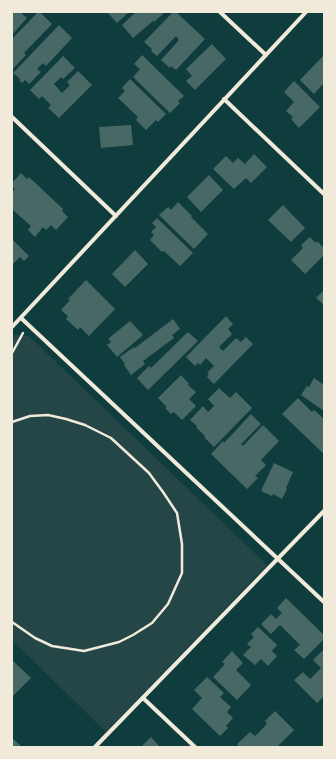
<svg xmlns="http://www.w3.org/2000/svg" width="336" height="759" font-family="Poppins,sans-serif">
	<style>
		.green { fill: #244646 }
		.building { fill: #486865 }
		.lines { fill: none; stroke-linecap: round; stroke-linejoin: round }
		.path { stroke: #f1e9da; stroke-width: 2.5 }
		.minor { stroke: #f1e9da; stroke-width: 4 }
	</style>
	<rect width="100%" height="100%" fill="#0f3d3e"/>
	<path class="green" d="M15,335L29,336L267,565L106,732L12,640V339Z"/>
	<g class="building">
		<path d="M12,12H20L27,18L12,35Z"/>
		<path d="M38,12H40L52,24L24,53L26,55L12,70V39Z"/>
		<path d="M107,12H129L117,23Z"/>
		<path d="M136,12H165L154,22L153,21L133,38L122,25Z"/>
		<path d="M173,12H176L205,39L176,70L171,66L170,68L161,60L179,40L176,36L157,56L151,51L152,49L144,42Z"/>
		<path d="M59,25L72,38L46,66L43,63L37,69L41,72L29,84L25,80L22,83L19,80L20,79L13,73Z"/>
		<path d="M212,44L226,59L195,90L186,81L192,76L186,69Z"/>
		<path d="M142,55L184,96L178,101L180,103L170,113L133,77L140,69L134,64Z"/>
		<path d="M324,55V83L314,94L300,80Z"/>
		<path d="M63,56L75,68L63,79L61,77L54,84L62,93L70,85L67,82L78,71L92,85L59,118L48,108L51,105L42,96L39,99L30,90Z"/>
		<path d="M130,79L166,114L158,122L156,120L146,130L136,120L138,117L118,98L125,91L122,88Z"/>
		<path d="M294,81L320,107L299,128L291,119L293,117L286,111L294,102L284,92Z"/>
		<path d="M131,125L133,145L101,148L99,127Z"/>
		<path d="M254,154L267,167L251,183L246,178L234,189L213,169L226,156L233,163L238,158L245,164Z"/>
		<path d="M21,173L27,179L29,177L63,209L62,211L68,217L56,230L51,225L46,230L43,227L35,237L28,230L31,226L13,210L12,211V192L15,189L12,186V183Z"/>
		<path d="M209,175L223,190L201,212L187,197Z"/>
		<path d="M178,202L192,216L191,217L208,234L194,249L159,215L168,207L171,210Z"/>
		<path d="M283,205L305,228L291,242L268,220Z"/>
		<path d="M157,218L193,253L180,266L164,251L162,252L150,240L154,235L151,232L156,227L152,223Z"/>
		<path d="M310,237L316,243L317,241L324,248V255L305,274L291,260L303,248L301,245Z"/>
		<path d="M12,239L29,256L24,261L20,257L12,265Z"/>
		<path d="M135,250L148,264L125,287L112,274Z"/>
		<path d="M86,280L115,309L89,336L80,327L78,330L66,319L68,316L61,310L70,300L68,299Z"/>
		<path d="M324,290V305L316,298Z"/>
		<path d="M226,316L233,324L228,329L232,334L219,347L223,351L236,338L241,342L246,337L253,344L214,384L207,377L209,374L207,373L214,366L206,358L200,365L198,363L195,366L186,357Z"/>
		<path d="M173,319L180,329L172,335L174,338L143,361L145,364L131,375L124,365L125,364L120,357L134,347L135,348Z"/>
		<path d="M130,321L143,335L117,357L107,345L111,342L108,339Z"/>
		<path d="M188,332L198,341L148,390L137,378L149,366L151,368Z"/>
		<path d="M181,375L189,384L188,385L196,392L189,399L196,406L182,420L174,412L171,414L165,408L167,407L158,398Z"/>
		<path d="M314,378L324,385V411L301,395L307,386L309,387Z"/>
		<path d="M219,388L230,398L236,392L252,408L214,447L204,437L205,436L196,427L197,426L190,420L203,406L208,412L214,406L208,399Z"/>
		<path d="M298,398L312,412L314,410L324,419V454L282,414Z"/>
		<path d="M251,414L261,424L241,444L243,446L263,425L279,441L261,460L266,465L255,476L258,478L247,489L211,454L223,441L224,443Z"/>
		<path d="M274,463L293,472L286,488L287,489L282,499L273,494L272,496L261,491Z"/>
		<path d="M286,598L324,635V639L304,659L294,650L300,645L280,625L271,634L261,624L271,614L276,619L282,613L277,608Z"/>
		<path d="M258,627L277,645L272,651L277,656L268,666L261,659L255,665L243,655L251,647L247,644L254,637L251,634Z"/>
		<path d="M324,649V696L317,703L294,680L303,672L310,679L321,668L313,660Z"/>
		<path d="M232,651L243,663L236,670L251,685L237,700L213,677L225,664L222,662Z"/>
		<path d="M12,660L31,678L12,697Z"/>
		<path d="M207,677L224,693L220,697L231,707L227,712L233,718L226,726L228,728L220,736L192,709L202,698L194,690Z"/>
		<path d="M275,711L294,730L277,747H239L237,744L250,732L255,736L267,724L265,721Z"/>
		<path d="M151,737L160,747H141Z"/>
		<path d="M12,738L22,747H12Z"/>
	</g>
	<g class="lines">
		<g class="path">
			<path d="M12,353L23,333"/>
			<path d="M12,422L30,416L48,415L66,419L85,425L111,438L149,473L163,492L177,513L182,544V573L168,604L152,623L133,635L119,642L84,651L52,646L35,638L12,622"/>
		</g>
		<g class="minor">
			<path d="M220,12L266,55"/>
			<path d="M224,99L324,194"/>
			<path d="M12,117L116,216"/>
			<path d="M21,318L324,602"/>
			<path d="M12,327L306,12"/>
			<path d="M143,698L195,747"/>
			<path d="M95,747L324,511"/>
		</g>
	</g>
	<rect width="336" height="759" fill="none" stroke="#f1e9da" stroke-width="26"/>
</svg>
